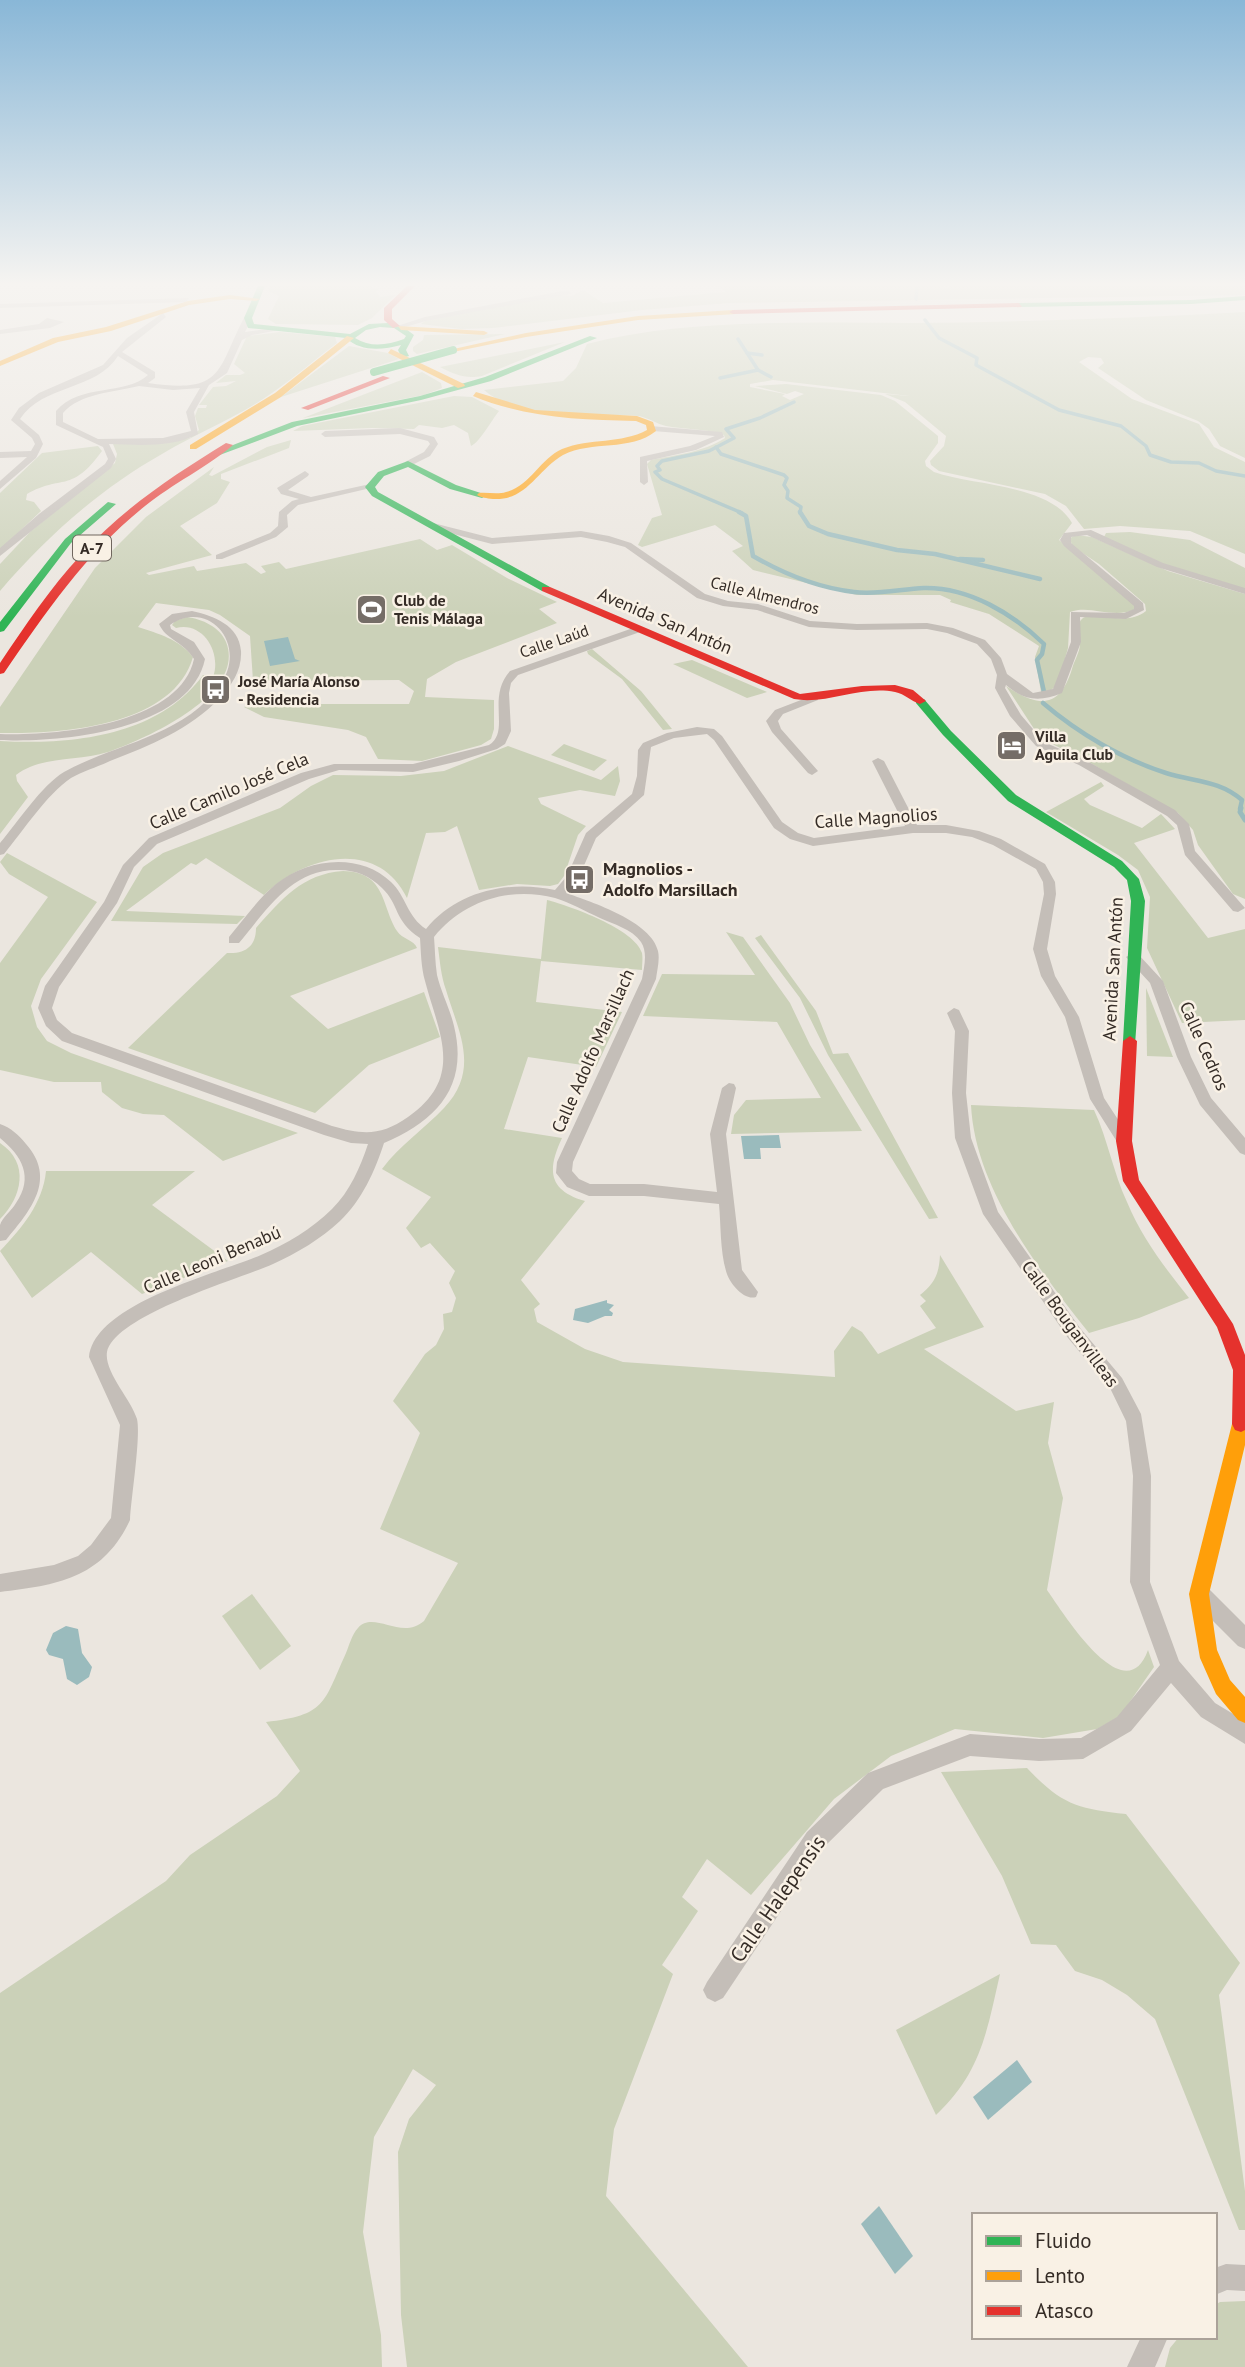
<svg xmlns="http://www.w3.org/2000/svg" width="1245" height="2367" font-family="'PT Sans',sans-serif">
	<style>
		.green { fill: #cbd1b8 }
		.water { fill: #9abbbd }
		.lines { fill: none; stroke-linecap: round; stroke-linejoin: round }
		.stream-far2 { stroke: #9abbbd; stroke-width: 3.5 }
		.stream-far1 { stroke: #9abbbd; stroke-width: 4.5 }
		.stream { stroke: #9abbbd; stroke-width: 5 }
		.street { fill: #c4beb8; fill-rule: evenodd }
		.fast { fill: #30b455; fill-rule: evenodd }
		.slow { fill: #ff9f0a; fill-rule: evenodd }
		.jam { fill: #e5322d; fill-rule: evenodd }
		.fast-bridge { stroke: #30b455; stroke-width: 8 }
		.labels { text-anchor: middle; stroke-width: 5; stroke-linejoin: round; paint-order: stroke }
		.shield { fill: #f9f1e5; stroke: #70675f; stroke-width: 2 }
		.shield-label { font-size: 16px; font-weight: bold; fill: #352c26 }
		.far-street-label { font-size: 16px; fill: #352c26; stroke: #f9f1e5 }
		.far-poi-label { font-size: 16px; font-weight: bold; fill: #352c26; stroke: #f9f1e5; text-anchor: start }
		.street-label { font-size: 18px; fill: #352c26; stroke: #f9f1e5 }
		.poi-label { font-size: 18px; font-weight: bold; fill: #352c26; stroke: #f9f1e5; text-anchor: start }
		.near-street-label { font-size: 21px; fill: #352c26; stroke: #f9f1e5 }
	</style>
	<rect width="100%" height="100%" fill="#ebe6df"/>
	<g class="green">
		<path d="M270,286H369L379,289L376,292L380,297L395,295L372,318L358,325L276,324L268,319L279,296L268,291Z"/>
		<path d="M717,286H939L948,289L950,286H1245V295L729,303L642,310L493,328L461,329L421,324L425,321L559,295L572,296L583,290L603,303L726,292Z"/>
		<path d="M1245,312V458L1220,446L1209,429L1198,421L1146,400L1098,368L1104,363L1101,358L1088,357L1079,362L1132,399L1199,424L1214,447L1245,462V554L1190,531L1120,526L1084,529L1066,506L1045,494L939,471L931,465L930,461L944,446L946,436L905,402L885,394L909,396L773,380L750,384V387L785,394L782,396L790,400L804,394L795,391L787,394L755,386L786,384L881,395L895,401L938,436V443L925,461L926,466L934,472C974,486 1050,484 1072,523L1059,540L1097,569L1135,605V609C1113,620 1091,604 1070,612L1068,648L1058,684L1049,692H1041L1035,657L1039,646L989,614L950,602L951,600L940,595H857L753,570L732,551L743,546L715,525L642,547L638,545L652,518L662,515L647,464L651,460C675,455 704,452 725,438L724,435C706,428 686,430 666,426C657,424 649,418 639,416C595,413 519,421 484,390L563,381L576,368L587,344C686,318 808,323 910,323C1022,322 1134,318 1245,312Z"/>
		<path d="M280,332L335,337L337,343C314,360 293,379 269,395C236,418 197,433 162,454C100,489 46,537 0,591V564L30,532L115,463L117,454L113,444L190,438L199,430L195,416L198,408H206L207,405H199L213,387L226,386L236,381L216,383L226,375H240L245,373L234,364L247,336Z"/>
		<path d="M505,334L417,354L413,351V347L423,340L424,335Z"/>
		<path d="M565,342L482,376C465,379 456,375 440,367Z"/>
		<path d="M349,346L388,353L399,359L281,397Z"/>
		<path d="M422,372L441,383L442,388L424,395L303,418Z"/>
		<path d="M454,396L472,397L499,411C491,421 480,442 471,446L468,433L454,425L442,428L419,425L414,429L372,428L293,431L302,426Z"/>
		<path d="M291,440L289,448L221,474V479L230,482L217,503L180,526L212,555L146,573L149,575L194,566L197,571L246,563L261,574L266,572L261,566L279,562L286,569L420,539L437,550L452,545L507,578L557,602L539,609L557,623L456,662L427,679L425,697L494,700V729L491,739L481,745L422,761L378,759L366,737L348,730L264,717L244,707L251,704H409L414,691L399,680L253,681L250,636L220,615L209,610L156,603L138,627C159,634 179,639 193,657C173,727 60,734 0,733V707L95,568L146,517L214,467L209,475L212,476L267,447Z"/>
		<path d="M98,446L102,451C71,494 62,474 27,494L26,500L34,502L41,511L0,550V493L42,453Z"/>
		<path d="M1130,532L1190,540L1245,568V589L1170,567L1104,537L1106,533Z"/>
		<path d="M1076,535L1092,537L1168,571L1245,594V899L1233,894L1198,845L1193,830L1178,813L1085,760L1040,738L1006,686C1038,707 1059,710 1072,669C1074,661 1080,652 1080,644C1081,635 1075,624 1083,618C1098,609 1125,628 1146,611L1145,604L1099,564L1072,546L1070,538Z"/>
		<path d="M187,617C202,619 220,627 226,642C247,694 145,739 108,752C78,762 42,755 16,775L17,781L28,797L0,834V741C70,745 158,737 203,675L213,677C222,653 203,621 176,628L172,625L175,621Z"/>
		<path d="M592,649L641,691L672,729L663,730L622,679L588,654L587,651Z"/>
		<path d="M692,660L767,692L747,698L673,664Z"/>
		<path d="M564,744L607,760L594,771L551,755Z"/>
		<path d="M508,746L601,780L618,766L620,781L615,796L580,790L538,798L541,804L586,826L578,835L564,876L558,884L550,886L517,884L479,890L457,826L445,832L426,833L407,898C377,837 304,856 264,895L206,858L196,865L191,863L126,911L245,916L237,924L111,921L143,867L163,853L280,808L311,786L333,775L401,776L444,771Z"/>
		<path d="M1101,782L1104,786L1084,799L1090,805L1142,828L1161,814L1175,829L1134,843L1208,938L1245,929V1020L1182,1023L1147,948L1150,897L1138,870L1118,855L1046,812Z"/>
		<path d="M7,853L97,902L41,979L31,1006L37,1027L47,1041L71,1053L298,1133L223,1161L164,1115L143,1114L122,1108L102,1092L101,1082H54L0,1070V963L48,897L9,874L0,862Z"/>
		<path d="M343,871C386,872 381,905 397,931C402,939 414,940 417,948L290,996L328,1029L424,992L440,1037L369,1065L315,1113L128,1048L227,953C247,954 256,945 256,928C282,899 302,874 343,871Z"/>
		<path d="M547,900C570,906 635,929 642,953C643,958 642,965 642,970L541,961L536,1002L622,1012L596,1067L528,1057L504,1129L562,1138C547,1170 548,1190 585,1201L521,1280L540,1304L534,1309L537,1322L585,1349L623,1362L835,1377L834,1351L852,1326L862,1332L878,1354L936,1328L920,1306L926,1301L920,1295C935,1283 939,1274 940,1255L984,1327L924,1349L1016,1411L1054,1402L1048,1443L1063,1498L1047,1590C1062,1611 1125,1714 1148,1650L1154,1667L1120,1716L1097,1729L1043,1738L955,1729L891,1756L834,1799L751,1895L707,1859L682,1897L698,1911L662,1965L673,1974L614,2129L606,2196L748,2367H407L401,2315L398,2152L409,2119L436,2085L413,2069L374,2137L363,2232L381,2335L382,2367H0V1993L166,1881L190,1855L277,1796L300,1771L266,1722C326,1715 323,1704 346,1653C349,1646 352,1634 358,1628C374,1610 401,1641 424,1621L458,1563L380,1529L420,1433L393,1401L425,1354L436,1345L444,1329L443,1314L452,1312L456,1298L449,1283L455,1271L430,1243L421,1248L406,1228L431,1197L382,1169C400,1145 424,1129 444,1108C481,1069 458,1031 446,990C441,976 440,962 438,947L541,959Z"/>
		<path d="M726,932L743,937L790,1003L810,1045L862,1131L731,1134L734,1115L746,1100L821,1098L777,1022L643,1016L662,974L755,975Z"/>
		<path d="M761,935L816,1011L833,1054L848,1053L938,1218L929,1219L828,1055L800,998L755,938Z"/>
		<path d="M1146,988L1173,1057L1147,1056Z"/>
		<path d="M971,1105L1094,1110C1108,1140 1113,1172 1127,1202C1142,1238 1165,1268 1189,1298L1139,1318L1089,1333C1039,1270 975,1188 971,1105Z"/>
		<path d="M0,1143C30,1163 22,1197 0,1219Z"/>
		<path d="M46,1171H195L152,1205L228,1261L142,1294L91,1252L32,1298L0,1251C22,1228 43,1203 46,1171Z"/>
		<path d="M252,1594L291,1646L260,1670L222,1616Z"/>
		<path d="M1027,1768C1061,1804 1077,1809 1126,1814L1240,1963L1219,1995L1245,2191V2230H1239L1155,2019L1127,1995L1102,1980L1075,1971L1056,1945L1031,1944L1002,1876L941,1772Z"/>
		<path d="M1000,1974C987,2031 981,2073 936,2115L896,2030Z"/>
		<path d="M1245,2301V2367H1165L1170,2348L1179,2337H1215V2305L1220,2302Z"/>
	</g>
	<g class="water">
		<path d="M288,637L295,659L300,661L270,666L264,641Z"/>
		<path d="M779,1135L781,1148H760L761,1159H744L741,1136Z"/>
		<path d="M607,1300V1303L614,1305L609,1310L613,1313L612,1316H605L588,1323L573,1320L575,1309Z"/>
		<path d="M66,1626L78,1629L82,1653L92,1667L89,1677L77,1685L67,1679L63,1659L49,1655L46,1650L53,1633Z"/>
		<path d="M1017,2060L1032,2082L988,2120L973,2097Z"/>
		<path d="M879,2206L913,2256L895,2274L861,2224Z"/>
	</g>
	<g class="lines">
		<g class="stream-far2">
			<path d="M916,299L917,286"/>
			<path d="M925,320L939,338L977,358L976,365L1059,410L1121,426L1146,446L1150,455L1171,462L1199,463L1216,471L1245,476"/>
			<path d="M738,339L758,370L771,377"/>
			<path d="M747,353L762,355"/>
			<path d="M720,378L758,370"/>
			<path d="M716,447L721,454L784,475L787,478L784,485L788,491L787,498L801,507L800,513"/>
			<path d="M742,513L662,479L655,472L660,470L657,466L662,461L709,451L734,438L726,429L760,418L794,402"/>
		</g>
		<g class="stream-far1">
			<path d="M739,512L746,516L753,556C784,574 819,588 854,592C878,595 901,589 924,588C969,587 1013,614 1044,644L1042,654L1037,660L1044,692"/>
			<path d="M800,512L809,526L828,534L897,550L935,554L1040,579"/>
			<path d="M960,559L983,560"/>
			<path d="M1043,703C1078,733 1122,759 1166,773C1195,782 1219,780 1242,800L1240,809"/>
		</g>
		<path class="stream" d="M1241,808L1240,812L1245,820"/>
		<g class="street">
			<path d="M568,290L571,294L426,321L398,329L394,327L425,317Z"/>
			<path d="M189,298L186,302L0,308V304Z"/>
			<path d="M163,313L166,317L122,352L155,372V378L148,383C225,394 216,371 245,316L252,318L245,332L275,328L279,330L252,335L242,340L227,373L209,385L194,412L198,434C172,448 138,445 109,444L116,459L111,468L0,556V548L39,514L105,464L108,459L103,447L56,425V411C80,383 125,396 148,375L118,356C96,391 43,384 20,419L39,435L43,444L36,458L0,489V481L27,457L0,458V452L31,451L35,444L32,438L11,420L19,408L39,393L103,365L127,338ZM139,386L173,390L200,388L186,412L191,431L163,438L98,439L63,422V413C80,393 115,392 139,386Z"/>
			<path d="M47,318L64,322L50,328L0,334V330L39,324Z"/>
			<path d="M650,426L722,432L724,437L696,450L647,461L648,482L644,485L640,482V457L690,446L715,436L653,431L649,428Z"/>
			<path d="M400,428L434,437L438,444L430,456L408,467L405,466V462L424,452L430,444L428,441L400,434L325,437L321,434L325,431Z"/>
			<path d="M305,471L309,474L308,476L288,490L311,497L370,484L375,487L298,505L287,515L288,527L276,537L222,559H216V555L270,533L278,526L279,512L292,501L299,499L281,494L277,488Z"/>
			<path d="M433,523L492,538L581,531L609,536L631,543L705,594L728,601L758,604L810,621L857,624L927,623L953,628L985,640L1001,658L1007,674L1033,693L1053,689L1071,642V612L1124,613L1134,609V606L1064,546L1060,540L1064,533L1091,530L1163,563L1245,588V594L1157,567L1087,535L1071,537V543L1143,603L1144,610L1126,619L1080,617L1081,642L1062,693C1040,702 1024,701 1006,685L1005,688L1021,715L1044,742L1087,761L1175,810L1189,824L1195,851L1245,908L1238,912L1233,911L1185,855L1177,825L1167,816L1079,765L1036,746L1010,716L995,688L997,675L991,659L977,644L947,633L927,629L857,630L809,627L757,610L723,606L697,598L625,547L607,542L581,537L492,544L430,528V524Z"/>
			<path d="M192,611C214,616 239,625 241,651C242,670 232,685 220,698C189,730 151,745 110,761C98,767 83,771 71,778C47,794 23,831 4,854L0,855V843C18,822 41,786 64,772C116,743 183,737 220,685C249,644 208,598 170,625L171,629L194,642L205,659C190,731 59,743 0,740V734C55,736 180,725 194,659C183,641 166,640 159,624L172,614Z"/>
			<path d="M636,627L641,630L640,632L518,675L511,683L509,693L511,731L505,744L497,749L459,761L413,772L339,770L309,779L157,844L134,867L117,903L59,987L52,1008L57,1020L72,1033L332,1126C363,1135 381,1136 408,1117C465,1077 439,1034 425,981C421,967 421,952 420,938C393,920 400,905 382,888C370,876 356,870 339,870C292,868 265,912 239,943H229V937C244,919 258,899 276,884C308,858 360,852 391,882C406,896 407,917 426,929C457,891 508,880 555,890L567,876L586,833L632,794L637,776L638,750L643,743L667,733L697,727L714,729L722,736L782,822L798,833L814,838L905,826L872,761L878,758L884,761L917,825H946L979,831L1001,839L1045,864L1055,882L1056,894L1047,949L1055,976L1079,1017L1104,1098L1132,1141L1129,1145H1119L1090,1099L1065,1017L1041,976L1033,949L1044,894L1043,882L1036,869L993,845L972,837L946,833H913L813,846L790,839L774,828L714,740L707,734L674,738L651,747L644,795L596,838L579,877L566,893C592,902 652,922 658,951C660,960 657,970 656,979L573,1162L572,1171L579,1179L590,1184H644L717,1192L710,1134L722,1088L729,1083L734,1084L736,1088L726,1134L742,1270L758,1292L756,1297C744,1301 729,1283 726,1271C720,1250 721,1226 719,1204L644,1196H589L567,1187L556,1173L557,1162L642,979C644,967 648,953 641,942C632,929 613,924 600,918C585,911 571,903 555,898C510,886 463,901 434,937C435,949 435,962 437,975C441,992 450,1009 454,1026C469,1087 436,1121 384,1143C375,1171 362,1200 340,1221C321,1239 297,1253 273,1264C239,1279 115,1315 107,1352C104,1372 131,1399 137,1419C141,1437 131,1498 130,1520C103,1578 58,1585 0,1592V1574L54,1565L78,1556L91,1545L111,1518L120,1425L89,1357C95,1303 217,1274 261,1255C286,1244 312,1229 332,1209C350,1191 360,1168 368,1144L351,1143L324,1135L62,1041L46,1026L38,1008L45,986L104,902L123,865L149,838L301,773L334,764H413L489,745C511,731 486,698 510,671Z"/>
			<path d="M814,695L818,696V700L783,714L778,721L781,729L818,771L812,775L808,773L772,732L766,721L775,710Z"/>
			<path d="M1133,953L1138,954L1163,981L1191,1057L1211,1098L1245,1138V1155L1240,1153L1200,1105L1177,1057L1150,983L1126,957Z"/>
			<path d="M954,1008L959,1010L969,1031L966,1093L971,1138L998,1212L1080,1328L1122,1378L1141,1414L1151,1476L1150,1582L1179,1661L1215,1703L1245,1721V1744L1201,1717L1171,1683L1131,1731L1083,1759L1039,1761L970,1756L883,1789L823,1848L723,1998L715,2002L707,1998L703,1990L707,1982L807,1832L868,1773L970,1734L1039,1739L1081,1738L1117,1717L1160,1665L1130,1582L1133,1476L1126,1421L1110,1388L1068,1338L983,1214L955,1138L952,1093L955,1031L947,1013Z"/>
			<path d="M0,1124C10,1127 20,1136 26,1144C57,1179 31,1210 6,1240L0,1241C0,1237 0,1229 0,1225C2,1218 12,1210 16,1203C34,1177 22,1156 0,1138Z"/>
			<path d="M1202,1587L1209,1589L1245,1625V1649L1238,1646L1195,1603L1192,1596L1195,1589Z"/>
			<path d="M1226,2264L1245,2265V2291L1227,2290L1215,2295V2268Z"/>
			<path d="M1141,2337H1168L1155,2367H1127Z"/>
		</g>
		<g class="fast">
			<path d="M258,286H265L252,318L254,324L350,334L369,324L388,323L406,329L414,335L406,350L409,356L402,358L398,350L401,345C382,350 361,352 346,338L248,328L244,318ZM380,327L394,328L406,336L404,339C387,345 371,348 355,338L366,330Z"/>
			<path d="M1245,296V300L1191,304L1019,307L1015,305L1019,303L1191,300Z"/>
			<path d="M590,336L597,338L491,381L421,400L297,426L217,456L210,454L292,422L420,396L485,377Z"/>
			<path d="M408,461L456,485L487,495L482,498L450,489L408,467L384,476L375,487L378,492L550,587V591H542L372,496L365,487L378,472Z"/>
			<path d="M108,502L116,504L71,543L4,631L0,632V622L65,539Z"/>
			<path d="M916,699H924L951,731L1016,795L1122,861L1139,879L1145,901L1135,1045L1130,1046L1123,1041L1131,901L1127,880L1114,867L1008,801L943,735L916,703Z"/>
		</g>
		<g class="slow">
			<path d="M230,295L260,299L256,301L230,299L189,305L111,331L58,342L0,366V361L53,338L106,327L188,301Z"/>
			<path d="M733,310L736,314L638,320L526,337L453,352L449,350L526,333L638,316Z"/>
			<path d="M398,326L484,331L488,333L484,335L401,330Z"/>
			<path d="M347,336L354,338L281,397L196,449H190V445L275,393Z"/>
			<path d="M391,349L464,384L465,386L458,388L388,353Z"/>
			<path d="M476,392L535,410L637,416L653,422L656,431C630,452 592,440 563,455C537,470 527,501 493,499C486,498 482,498 477,495L479,493C488,492 497,495 506,492C530,486 540,459 562,449C590,438 621,444 647,430L646,425L636,421C579,420 526,418 473,396Z"/>
			<path d="M1241,1416L1245,1418V1445L1209,1594L1217,1650L1230,1680L1245,1697V1723L1238,1720L1216,1694L1200,1658L1189,1594L1232,1424L1235,1418Z"/>
		</g>
		<g class="jam">
			<path d="M407,286H415L392,309V319L400,326L393,328L384,320V308Z"/>
			<path d="M1019,303L1022,307L733,314L729,312L733,310Z"/>
			<path d="M383,376L390,378L308,410L301,408Z"/>
			<path d="M226,443L233,445C209,466 172,484 145,506C86,553 46,612 4,673L0,674V663C25,626 50,588 81,555C122,509 174,475 226,443Z"/>
			<path d="M542,587H550L800,694L862,686L895,685L913,690L926,701L920,704C911,701 905,694 895,692C861,685 827,705 794,699L542,591Z"/>
			<path d="M1130,1036L1137,1041L1132,1141L1139,1180L1233,1324L1245,1355V1430L1241,1432L1235,1430L1232,1424L1233,1370L1217,1327L1123,1181L1116,1141L1123,1041Z"/>
		</g>
		<path class="fast-bridge" d="M374,372L453,350"/>
	</g>
	<linearGradient id="sky" x2="0" y2="1"><stop stop-color="#89b7d7"/><stop offset="0.46" stop-color="#f6f4f1"/><stop offset="1" stop-color="#f6f4f1" stop-opacity="0"/></linearGradient>
	<rect width="1245" height="618" fill="url(#sky)"/>
	<defs>
		<symbol id="stadium-square" viewBox="-11 -11 22 22"><rect x="-9" y="-9" width="18" height="18" rx="4" fill="#756d67" stroke="#f9f1e5"/><path d="M0-5a6.5 5 0 1 0 0 10a6.5 5 0 1 0 0-10ZM-3.5-1.8h7v3.6h-7Z" fill="#fff"/></symbol>
		<symbol id="bus-square" viewBox="-11 -11 22 22"><rect x="-9" y="-9" width="18" height="18" rx="4" fill="#756d67" stroke="#f9f1e5"/><path d="M-5-6H5V4H4V6H2V4H-2V6H-4V4H-5ZM-3.5-4V0h7V-4ZM-3.5 1.2v1.5H-2V1.2ZM2 1.2v1.5H3.5V1.2Z" fill="#fff"/></symbol>
		<symbol id="hotel-square" viewBox="-11 -11 22 22"><rect x="-9" y="-9" width="18" height="18" rx="4" fill="#756d67" stroke="#f9f1e5"/><path d="M-6-4.5h1.5V1H6V5H4.5V3h-9V5H-6ZM-4 0a1.8 1.8 0 1 1 3.6 0ZM.5 0V-2.5h3Q6-2.5 6 0Z" fill="#fff"/></symbol>
	</defs>
	<g fill-rule="evenodd">
		<use href="#stadium-square" x="354" y="592" width="35" height="35"/>
		<use href="#bus-square" x="198" y="672" width="35" height="35"/>
		<use href="#hotel-square" x="994" y="728" width="35" height="35"/>
		<use href="#bus-square" x="562" y="862" width="35" height="35"/>
	</g>
	<g class="labels">
		<rect class="shield" x="73" y="535.5" width="38" height="25" rx="5"/>
		<g class="shield-label">
			<text x="92" y="554">A-7</text>
		</g>
		<g class="far-street-label">
			<text transform="translate(765 595) rotate(14)" y="6">Calle Almendros</text>
			<text transform="translate(554 641) rotate(-19)" y="6">Calle Laúd</text>
		</g>
		<g class="far-poi-label">
			<text x="394" y="606">Club de<tspan x="394" dy="18">Tenis Málaga</tspan></text>
			<text x="238" y="687">José María Alonso<tspan x="238" dy="18">- Residencia</tspan></text>
			<text x="1035" y="742">Villa<tspan x="1035" dy="18">Aguila Club</tspan></text>
		</g>
		<g class="street-label">
			<text transform="translate(665 621) rotate(23)" y="6">Avenida San Antón</text>
			<text transform="translate(229 791) rotate(-23)" y="6">Calle Camilo José Cela</text>
			<text transform="translate(876 818) rotate(-4)" y="6">Calle Magnolios</text>
			<text transform="translate(1113 969) rotate(-87)" y="6">Avenida San Antón</text>
			<text transform="translate(1204 1046) rotate(66)" y="6">Calle Cedros</text>
			<text transform="translate(593 1051) rotate(-66)" y="6">Calle Adolfo Marsillach</text>
			<text transform="translate(212 1260) rotate(-23)" y="6">Calle Leoni Benabú</text>
			<text transform="translate(1070 1324) rotate(54)" y="6">Calle Bouganvilleas</text>
		</g>
		<g class="poi-label">
			<text x="603" y="875">Magnolios -<tspan x="603" dy="21">Adolfo Marsillach</tspan></text>
		</g>
		<g class="near-street-label">
			<text transform="translate(778 1899) rotate(-55)" y="7">Calle Halepensis</text>
		</g>
	</g>
	<rect x="972" y="2213" width="245" height="126" fill="#f9f1e5" stroke="#aba299" stroke-width="2"/>
	<rect x="986" y="2236" width="35" height="10" fill="#30b455" stroke="#aba299" stroke-width="2"/>
	<text x="1035" y="2248" font-size="21" fill="#352c26">Fluido</text>
	<rect x="986" y="2271" width="35" height="10" fill="#ff9f0a" stroke="#aba299" stroke-width="2"/>
	<text x="1035" y="2283" font-size="21" fill="#352c26">Lento</text>
	<rect x="986" y="2306" width="35" height="10" fill="#e5322d" stroke="#aba299" stroke-width="2"/>
	<text x="1035" y="2318" font-size="21" fill="#352c26">Atasco</text>
</svg>
